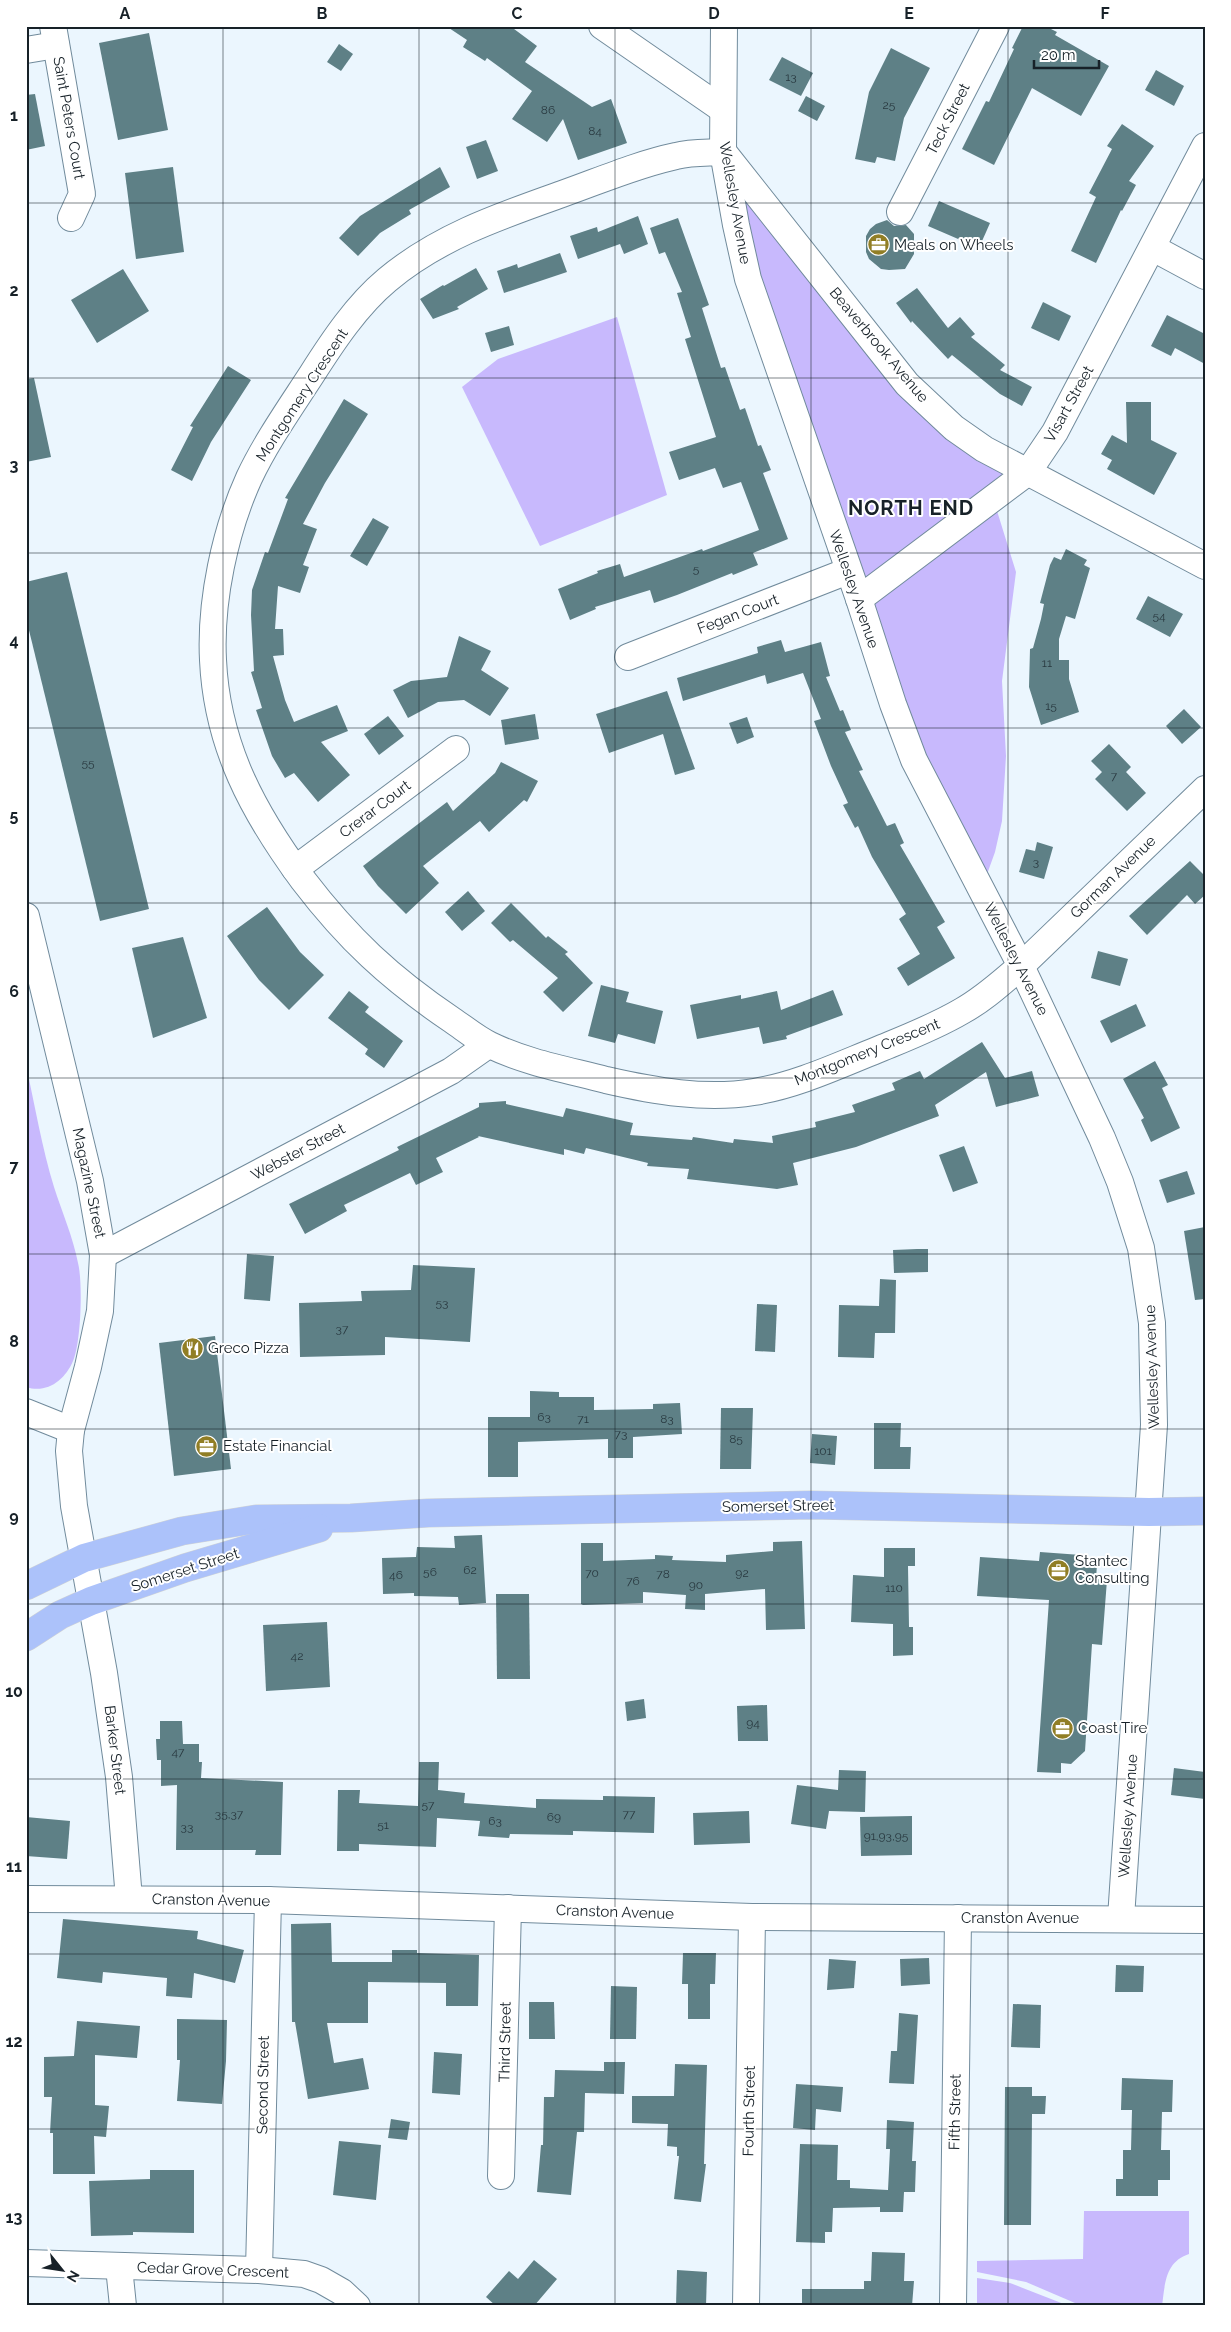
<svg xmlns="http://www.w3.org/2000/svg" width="1231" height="2332" font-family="Raleway,sans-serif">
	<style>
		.green { fill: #c8b9fd }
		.building { fill: #5e8086 }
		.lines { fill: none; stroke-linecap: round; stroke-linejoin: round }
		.minor-casing { stroke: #718b9c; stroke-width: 28 }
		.major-casing { stroke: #d1d3d4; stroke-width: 29 }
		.minor { stroke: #fff; stroke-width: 26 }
		.major { stroke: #acc2fa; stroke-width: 28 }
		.grid { fill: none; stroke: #172128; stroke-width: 1; stroke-opacity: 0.55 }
		.labels { text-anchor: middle; stroke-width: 4; stroke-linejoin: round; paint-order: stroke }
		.number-label { font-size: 12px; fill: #293940 }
		.street-label { font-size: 15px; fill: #172128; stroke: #fff }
		.poi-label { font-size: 15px; fill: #172128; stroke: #fff; text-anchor: start }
		.district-label { font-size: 20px; font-weight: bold; letter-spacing: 1px; fill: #172128; stroke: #fff }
		.neatline { fill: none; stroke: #172128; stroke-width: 2 }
		.grid-label { font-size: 16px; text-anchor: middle; font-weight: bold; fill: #172128 }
	</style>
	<rect width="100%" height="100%" fill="#ebf6fe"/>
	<g class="green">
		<path d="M723,152L907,384L1028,472L993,498L1016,572L1002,681L1006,756L1002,821L995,852L981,891L859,599Z"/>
		<path d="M617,317L667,495L540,546L462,387L498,359Z"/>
		<path d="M26,1065C35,1106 42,1148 54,1187C62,1212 73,1237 78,1263C83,1282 81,1343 73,1361C65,1380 47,1394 26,1387Z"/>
		<path d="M1084,2211H1189V2254C1165,2262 1165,2284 1162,2306H1082L1026,2282L977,2272V2261L1083,2259Z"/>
		<path d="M977,2278L1010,2283L1069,2306H977Z"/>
	</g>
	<g class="building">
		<path d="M446,26H510L537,46L525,62L592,107L611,99L627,143L578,160L563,119L547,142L512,119L532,91L487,58L485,61L463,47L467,40Z"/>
		<path d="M1023,26H1045L1057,32L1055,35L1109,66L1081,116L1032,88L994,165L962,149L986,101L989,102L1014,49L1012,48Z"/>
		<path d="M149,33L168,130L118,140L99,43Z"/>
		<path d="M339,44L353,54L341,71L327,62Z"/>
		<path d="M891,48L930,68L904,118L895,161L877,157L875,163L855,159L869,92Z"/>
		<path d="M782,57L813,73L801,96L769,80Z"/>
		<path d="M1156,70L1184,86L1174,106L1145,90Z"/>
		<path d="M35,94L45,146L26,150V95Z"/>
		<path d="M806,96L825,106L817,121L798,111Z"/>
		<path d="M1122,124L1154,146L1129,181L1136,185L1122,211L1121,210L1096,263L1071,251L1096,197L1089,193L1112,149L1107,146Z"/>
		<path d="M486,140L498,171L477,179L466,147Z"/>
		<path d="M173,167L184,252L136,259L125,173Z"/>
		<path d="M440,167L450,187L409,210L411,214L380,233L358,256L339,238L360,216Z"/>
		<path d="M939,201L990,223L979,248L928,226Z"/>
		<path d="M638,216L648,244L624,254L620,244L578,259L570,236L597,227L598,232Z"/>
		<path d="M678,218L709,305L702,308L721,368L725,367L740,410L745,408L758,446L761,445L771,470L763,473L788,539L753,553L758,565L733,575L732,573L677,595L654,603L650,590L595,607L596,609L570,620L558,589L598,573L597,571L620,564L624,577L702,549L703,551L759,530L741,482L723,488L715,468L679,480L669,452L716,437L685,339L691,337L677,293L682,292L665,252L659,254L650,228Z"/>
		<path d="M887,220L894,226L906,225L914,234V254L905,269L889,270L881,269L869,259L866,252V236L870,229L876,224Z"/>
		<path d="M560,253L567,272L504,293L497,271L517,264L518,268Z"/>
		<path d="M476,268L488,289L457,307L459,309L433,319L420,299L443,285L444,286Z"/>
		<path d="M123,269L149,311L97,343L71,300Z"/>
		<path d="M917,288L948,328L960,317L975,334L971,337L1005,365L1000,370L1032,387L1022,406L1000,394L952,355L948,359L912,321L911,323L896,303Z"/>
		<path d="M1043,302L1071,316L1059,341L1031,328Z"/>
		<path d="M1167,315L1205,334V364L1175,348L1171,356L1151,346Z"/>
		<path d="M509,326L514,345L491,352L485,333Z"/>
		<path d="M228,366L251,380L211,442L192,481L171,470L193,427L190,426Z"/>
		<path d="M34,378L51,457L26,462V379Z"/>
		<path d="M344,399L368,414L325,483L303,524L317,529L303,565L309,567L300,593L278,586L275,629H283L284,655L273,656L285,700L294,722L337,705L348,731L321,742L350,775L318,802L294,773L285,778L272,756L256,710L262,708L251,672L254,671L251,615L252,590L265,552L268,553L288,499L285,498Z"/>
		<path d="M1126,402H1151V440L1177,453L1154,495L1107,469L1112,460L1101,454L1112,435L1127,443Z"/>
		<path d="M373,518L389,527L367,566L350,556Z"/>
		<path d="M1066,549L1087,560L1084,565L1090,568L1075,619L1066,616L1059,639V660H1069V679L1079,712L1041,725L1029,687L1030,649L1033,648L1041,619L1044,604L1040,603L1050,565L1054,557L1061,560Z"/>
		<path d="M67,572L149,909L100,921L26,618V582Z"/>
		<path d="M1148,596L1183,614L1170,637L1136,619Z"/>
		<path d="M459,636L491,651L481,670L509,688L490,716L464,700L438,702L408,718L393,690L411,681L447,677Z"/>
		<path d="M781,640L785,652L821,642L830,676L826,677L840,711L843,710L851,730L845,732L863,770L859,771L887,826L895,823L904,843L900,845L945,922L937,927L955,958L908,986L897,968L920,954L899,919L906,914L872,857L858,826L855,828L843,805L848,803L831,766L814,721L821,719L803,673L767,684L765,675L683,701L677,678L758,653L757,647Z"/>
		<path d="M667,691L695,769L675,775L663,734L609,753L596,714Z"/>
		<path d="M1184,709L1201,727L1182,744L1166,726Z"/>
		<path d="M535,714L539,739L505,745L501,720Z"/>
		<path d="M388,716L404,736L379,755L364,734Z"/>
		<path d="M747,717L754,737L737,744L729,723Z"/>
		<path d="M1109,744L1131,767L1126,772L1146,793L1127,811L1095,779L1102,772L1091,761Z"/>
		<path d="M501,762L538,781L527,802L524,800L489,832L480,821L423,866L439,883L406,914L378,886L363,866L447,802L453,811L495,773Z"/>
		<path d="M1037,842L1053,847L1044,879L1019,872L1026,849L1035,851Z"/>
		<path d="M1190,861L1205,876V895L1195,904L1187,895L1147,935L1129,916Z"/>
		<path d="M468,891L485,911L462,931L445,912Z"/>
		<path d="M511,903L546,938L548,936L568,952L565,954L593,983L563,1012L543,992L558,978L513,940L510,942L491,923Z"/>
		<path d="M267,907L300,952L324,975L289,1010L259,980L227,936Z"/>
		<path d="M183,937L207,1018L153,1038L132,948Z"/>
		<path d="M1098,951L1128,959L1120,986L1091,978Z"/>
		<path d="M601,985L629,992L626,1002L663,1011L655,1044L618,1034L615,1043L588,1036Z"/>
		<path d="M833,990L843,1015L786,1036L787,1039L763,1044L759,1027L697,1039L690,1005L741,995V999L777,991L781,1010Z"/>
		<path d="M349,991L369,1007L365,1012L403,1041L384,1068L365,1054L368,1049L328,1018Z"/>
		<path d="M1136,1004L1146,1026L1111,1043L1100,1021Z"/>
		<path d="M982,1042L1005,1078L1032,1071L1039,1096L996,1107L986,1072L935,1105L939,1116L856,1147L793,1163L798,1185L777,1189L687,1179L689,1169L647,1166L648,1163L586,1148L584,1154L564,1149V1155L478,1136L479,1137L436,1158L443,1172L416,1185L410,1173L344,1205L347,1211L305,1234L289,1204L399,1150L397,1147L479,1107V1103L506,1101V1104L563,1117L566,1108L633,1123L630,1135L692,1140L693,1137L733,1143L734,1139L773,1143L772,1136L816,1127L815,1122L855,1112L852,1105L895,1090L892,1083L920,1071L924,1079Z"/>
		<path d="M1155,1061L1168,1085L1162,1088L1180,1128L1151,1142L1141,1120L1144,1118L1123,1079Z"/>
		<path d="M964,1146L978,1183L953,1192L939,1155Z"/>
		<path d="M1187,1171L1195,1194L1167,1203L1159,1180Z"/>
		<path d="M1205,1227V1299L1195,1300L1184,1231Z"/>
		<path d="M917,1249H928V1272L894,1273L893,1250Z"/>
		<path d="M247,1254L274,1256L270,1301L244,1299Z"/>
		<path d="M413,1265L475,1268L470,1342L385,1337V1355L300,1357L299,1303L362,1301L361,1291L411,1290Z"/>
		<path d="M880,1279L896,1280L895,1333H875L874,1358L838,1357L839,1305L879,1306Z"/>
		<path d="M757,1304L777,1305L775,1352L755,1351Z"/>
		<path d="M215,1336L231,1469L174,1476L159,1343Z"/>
		<path d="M530,1391L559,1392V1397H594V1410L653,1409V1404L680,1403L682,1434L633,1437V1458H608V1439L518,1442V1477H488V1417H530Z"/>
		<path d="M721,1408H753L751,1469H720Z"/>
		<path d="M874,1423H901L900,1447H911L910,1469H874Z"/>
		<path d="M812,1434L837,1436L835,1465L810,1463Z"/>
		<path d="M482,1535L486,1603L459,1605L458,1597L414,1596V1593L383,1594L382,1558L416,1557L417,1547L455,1548L454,1536Z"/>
		<path d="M802,1541L805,1629L766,1630L765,1589L705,1594V1610L685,1609L686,1595L643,1592V1603L583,1605L581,1604V1543H603V1561L655,1559V1555L673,1556L672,1560L726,1562V1555L773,1551V1542Z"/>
		<path d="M884,1548H915V1566H908L909,1627H913V1655L893,1656V1624L851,1622L853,1575L884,1577Z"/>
		<path d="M1040,1552L1081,1555V1563L1097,1564L1096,1579L1107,1580L1102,1645L1092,1644L1085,1751L1071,1764L1061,1763V1773L1037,1772L1049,1600L977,1596L980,1557L1039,1561Z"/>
		<path d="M496,1594H529L530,1679H497Z"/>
		<path d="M327,1622L330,1687L266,1691L263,1625Z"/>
		<path d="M644,1699L646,1718L627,1721L625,1702Z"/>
		<path d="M767,1705L768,1741H738L737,1706Z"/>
		<path d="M160,1721H182L183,1744H199V1762H202L201,1778L283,1782L281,1855H255L256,1850H176L177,1785L161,1786V1760H157L156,1739H160Z"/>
		<path d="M419,1762H439L438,1790L465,1793L464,1803L536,1808V1799L603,1800V1796L655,1797L654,1833L573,1831V1835L510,1834L509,1838L478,1836L480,1821L437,1818L436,1847L359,1844V1851H337L338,1790H360L359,1803L418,1806Z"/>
		<path d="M1174,1768L1205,1772V1799L1171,1795Z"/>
		<path d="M839,1770L866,1771L865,1812L829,1811L826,1829L791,1824L797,1785L838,1790Z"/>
		<path d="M749,1811L750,1843L694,1845L693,1813Z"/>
		<path d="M912,1816V1855L861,1856L860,1817Z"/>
		<path d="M26,1817L70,1821L67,1859L26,1856Z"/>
		<path d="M63,1919L198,1931L197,1939L244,1950L235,1983L194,1973L192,1998L166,1996L167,1978L103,1972L102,1983L57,1978Z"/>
		<path d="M331,1923L332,1962H392V1950H417V1953L479,1955L478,2006H446V1983L368,1982V2023H327L334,2063L363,2058L369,2089L308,2099L295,2022H292L291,1924Z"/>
		<path d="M683,1953H716L715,1984H710V2019H688V1984H682Z"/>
		<path d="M929,1958L930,1984L901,1986L900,1959Z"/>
		<path d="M829,1959L856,1961L854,1988L827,1990Z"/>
		<path d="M1116,1965L1144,1966L1143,1992H1115Z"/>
		<path d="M611,1986L637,1987L636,2039H610Z"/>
		<path d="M529,2002H554L555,2039H529Z"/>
		<path d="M1013,2004L1041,2005L1040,2048L1011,2047Z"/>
		<path d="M899,2013L918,2015L914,2084L889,2083L891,2051H897Z"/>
		<path d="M177,2019L227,2020L226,2061L222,2104L177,2101L180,2060H177Z"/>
		<path d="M77,2021L140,2026L137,2058L95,2055V2105L109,2106L106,2137L94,2136L95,2174H53V2133H50L52,2097H44V2057L74,2056Z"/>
		<path d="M434,2052L462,2054L460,2095L432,2093Z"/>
		<path d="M604,2062H625L624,2094L585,2093L584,2132H577L571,2195L537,2192L541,2145H543L544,2097H554L555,2070L604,2071Z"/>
		<path d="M675,2064L707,2065L704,2164H706L701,2202L674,2199L679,2156H677V2147L667,2146L668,2124L632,2123V2096H674Z"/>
		<path d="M1122,2078L1173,2080L1172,2112H1162L1161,2150H1170V2180H1158V2196H1116V2179H1123V2150H1131L1132,2110H1121Z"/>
		<path d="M796,2084L843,2087L841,2112L816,2109L815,2130L793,2128Z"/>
		<path d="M1005,2087H1032V2096H1046L1045,2114H1032L1031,2225H1004Z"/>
		<path d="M391,2119L410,2122L407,2140L388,2138Z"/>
		<path d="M887,2120L914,2122L912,2161H916L915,2192H904L903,2212H880V2207L833,2208L832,2232H825V2243L796,2242L800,2144L838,2145L837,2180H850V2188L888,2190L890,2149H886Z"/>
		<path d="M339,2141L381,2145L376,2200L333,2195Z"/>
		<path d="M150,2170H194V2233L133,2232V2235L91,2236L89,2181L150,2179Z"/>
		<path d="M872,2252L905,2253L904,2281H914L912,2306H802V2289H864V2281H871Z"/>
		<path d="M534,2260L557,2279L534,2306H496L486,2297L509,2271L518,2279Z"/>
		<path d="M677,2270L707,2272L706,2306H676Z"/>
	</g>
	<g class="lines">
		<defs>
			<g id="minor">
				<path d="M53,26L82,194L71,218"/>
				<path d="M602,26L722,109"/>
				<path d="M724,26L723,152L736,225L748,279L859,599L893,704L914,760L1021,966L1102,1138L1120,1182L1141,1248L1152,1323L1154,1425L1121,1918"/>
				<path d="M26,50L56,45"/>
				<path d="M723,152C708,153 691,152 676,156C638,164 599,181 562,194C500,216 438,237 387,280C357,305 333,341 312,374C290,408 266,442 249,478C225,531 210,601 213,660C217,746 253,812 303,880C348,939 390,978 452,1020C464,1028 477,1039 490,1045C527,1063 568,1070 606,1080C654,1091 705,1100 754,1092C797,1085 837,1066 877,1050C906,1038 935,1027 962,1011C984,999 1002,982 1021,966L1205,789"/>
				<path d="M725,154L907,384L954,428L984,449L1205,566"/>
				<path d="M900,212L996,26"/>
				<path d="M1153,248L1205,276"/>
				<path d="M859,599L1028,472L1055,432L1205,146"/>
				<path d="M628,657L848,571"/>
				<path d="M295,869L456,749"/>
				<path d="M26,916L90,1181L103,1255L100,1311L88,1367L71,1430L69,1451L74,1506L104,1673L119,1777L129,1899"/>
				<path d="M103,1255L451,1071L488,1045"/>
				<path d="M26,1412L71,1430"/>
				<path d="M26,1899L268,1900L752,1917L1205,1920"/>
				<path d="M501,2176L508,1908"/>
				<path d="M26,2263L259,2270L304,2274L321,2280L342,2292L357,2306"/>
				<path d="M119,2267L123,2306"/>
				<path d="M259,2270L268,1900"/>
				<path d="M746,2306L752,1917"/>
				<path d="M953,2306L958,1918"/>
			</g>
			<g id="major">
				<path d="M26,1586L84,1558L113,1550L182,1531L256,1519L351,1518L428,1513L811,1505L1149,1512L1205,1511"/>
				<path d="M26,1637L60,1615L91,1601L185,1568L319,1528"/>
			</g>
		</defs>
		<use href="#minor" class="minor-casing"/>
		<use href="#major" class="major-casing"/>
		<use href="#minor" class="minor"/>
		<use href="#major" class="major"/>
	</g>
	<path class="grid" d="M223,26V2306M419,26V2306M615,26V2306M811,26V2306M1008,26V2306M26,203H1205M26,378H1205M26,553H1205M26,728H1205M26,903H1205M26,1078H1205M26,1254H1205M26,1429H1205M26,1604H1205M26,1779H1205M26,1954H1205M26,2129H1205"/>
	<defs>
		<symbol id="office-disc" viewBox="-11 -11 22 22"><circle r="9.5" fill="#917e25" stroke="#fff"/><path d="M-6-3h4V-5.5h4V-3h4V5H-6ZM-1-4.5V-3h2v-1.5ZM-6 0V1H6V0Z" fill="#fff"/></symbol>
		<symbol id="restaurant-disc" viewBox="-11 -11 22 22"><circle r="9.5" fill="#917e25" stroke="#fff"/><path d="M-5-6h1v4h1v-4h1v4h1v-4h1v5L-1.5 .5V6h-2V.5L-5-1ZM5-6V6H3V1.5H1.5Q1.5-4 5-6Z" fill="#fff"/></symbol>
	</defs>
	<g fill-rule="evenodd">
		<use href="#office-disc" x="866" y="232" width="25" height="25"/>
		<use href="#restaurant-disc" x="180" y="1336" width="25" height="25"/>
		<use href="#office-disc" x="194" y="1434" width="25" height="25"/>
		<use href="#office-disc" x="1046" y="1558" width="25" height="25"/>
		<use href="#office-disc" x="1050" y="1716" width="25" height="25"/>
	</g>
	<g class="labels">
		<g class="number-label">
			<text x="791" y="81">13</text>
			<text x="889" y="109">25</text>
			<text x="548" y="114">86</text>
			<text x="595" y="135">84</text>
			<text x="696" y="573">5</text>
			<text x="1159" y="620">54</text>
			<text x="1047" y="667">11</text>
			<text x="1051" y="710">15</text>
			<text x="88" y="767">55</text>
			<text x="1114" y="780">7</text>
			<text x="1036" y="866">3</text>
			<text x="442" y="1307">53</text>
			<text x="342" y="1333">37</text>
			<text x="544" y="1421">63</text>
			<text x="583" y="1423">71</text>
			<text x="667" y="1423">83</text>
			<text x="621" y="1438">73</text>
			<text x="736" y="1443">85</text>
			<text x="823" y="1455">101</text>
			<text x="470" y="1574">62</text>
			<text x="430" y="1576">56</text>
			<text x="592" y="1577">70</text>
			<text x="742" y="1577">92</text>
			<text x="663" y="1578">78</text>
			<text x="396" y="1579">46</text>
			<text x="633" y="1585">76</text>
			<text x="696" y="1589">90</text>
			<text x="894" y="1592">110</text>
			<text x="297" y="1660">42</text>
			<text x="753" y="1727">94</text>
			<text x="178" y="1756">47</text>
			<text x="428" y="1809">57</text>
			<text x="229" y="1818">35,37</text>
			<text x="629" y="1818">77</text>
			<text x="554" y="1821">69</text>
			<text x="495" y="1825">63</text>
			<text x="383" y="1829">51</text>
			<text x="187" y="1831">33</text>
			<text x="886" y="1840">91,93,95</text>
		</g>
		<g class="street-label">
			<text transform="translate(69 118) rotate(80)" y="5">Saint Peters Court</text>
			<text transform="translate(948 119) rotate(-63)" y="5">Teck Street</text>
			<text transform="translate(735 203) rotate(80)" y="5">Wellesley Avenue</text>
			<text transform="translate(879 345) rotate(50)" y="5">Beaverbrook Avenue</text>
			<text transform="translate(302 395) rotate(-57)" y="5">Montgomery Crescent</text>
			<text transform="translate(1069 404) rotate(-61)" y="5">Visart Street</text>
			<text transform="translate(854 589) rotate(71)" y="5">Wellesley Avenue</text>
			<text transform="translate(738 614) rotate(-21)" y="5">Fegan Court</text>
			<text transform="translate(375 809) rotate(-37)" y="5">Crerar Court</text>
			<text transform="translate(1113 877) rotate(-44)" y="5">Gorman Avenue</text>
			<text transform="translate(1016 959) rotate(63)" y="5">Wellesley Avenue</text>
			<text transform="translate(867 1052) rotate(-22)" y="5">Montgomery Crescent</text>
			<text transform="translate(298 1152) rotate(-28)" y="5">Webster Street</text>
			<text transform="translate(89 1183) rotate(78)" y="5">Magazine Street</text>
			<text transform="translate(1152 1367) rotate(-92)" y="5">Wellesley Avenue</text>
			<text transform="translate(778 1506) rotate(-1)" y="5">Somerset Street</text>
			<text transform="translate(185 1570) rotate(-18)" y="5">Somerset Street</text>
			<text transform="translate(115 1750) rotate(83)" y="5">Barker Street</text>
			<text transform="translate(1128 1816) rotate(-86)" y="5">Wellesley Avenue</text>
			<text transform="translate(211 1900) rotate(1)" y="5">Cranston Avenue</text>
			<text transform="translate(615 1912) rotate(2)" y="5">Cranston Avenue</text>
			<text x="1020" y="1923">Cranston Avenue</text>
			<text transform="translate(505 2042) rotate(-89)" y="5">Third Street</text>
			<text transform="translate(263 2085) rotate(-89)" y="5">Second Street</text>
			<text transform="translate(749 2111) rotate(-89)" y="5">Fourth Street</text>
			<text transform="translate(955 2112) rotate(-89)" y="5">Fifth Street</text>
			<text transform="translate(213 2270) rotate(2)" y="5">Cedar Grove Crescent</text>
		</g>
		<g class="poi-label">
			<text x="894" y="250">Meals on Wheels</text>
			<text x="208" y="1353">Greco Pizza</text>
			<text x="223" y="1451">Estate Financial</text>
			<text x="1075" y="1566">Stantec<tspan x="1075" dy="17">Consulting</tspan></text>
			<text x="1078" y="1733">Coast Tire</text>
		</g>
		<g class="district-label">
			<text x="911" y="515">NORTH END</text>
		</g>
	</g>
	<rect width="1231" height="2332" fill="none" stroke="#ffffff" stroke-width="55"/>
	<g transform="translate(62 2270) rotate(120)" stroke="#ffffff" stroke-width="4" paint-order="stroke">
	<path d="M0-4L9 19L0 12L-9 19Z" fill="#172128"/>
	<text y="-8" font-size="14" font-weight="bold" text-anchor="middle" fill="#172128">N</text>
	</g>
	<path d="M1034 60v8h65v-8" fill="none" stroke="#172128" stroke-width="2.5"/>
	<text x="1041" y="60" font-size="15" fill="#172128" stroke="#ffffff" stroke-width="4" paint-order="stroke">20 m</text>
	<rect x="28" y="28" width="1176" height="2276" class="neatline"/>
	<g class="grid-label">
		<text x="125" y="19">A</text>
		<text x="322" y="19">B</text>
		<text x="517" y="19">C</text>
		<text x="714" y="19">D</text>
		<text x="909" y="19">E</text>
		<text x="1105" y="19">F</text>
		<text x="14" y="121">1</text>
		<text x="14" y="296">2</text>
		<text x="14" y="471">3</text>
		<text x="14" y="646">4</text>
		<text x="14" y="821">5</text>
		<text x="14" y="997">6</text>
		<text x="14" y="1172">7</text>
		<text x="14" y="1347">8</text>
		<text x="14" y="1522">9</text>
		<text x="14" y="1697">10</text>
		<text x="14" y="1872">11</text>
		<text x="14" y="2047">12</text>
		<text x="14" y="2223">13</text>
	</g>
</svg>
